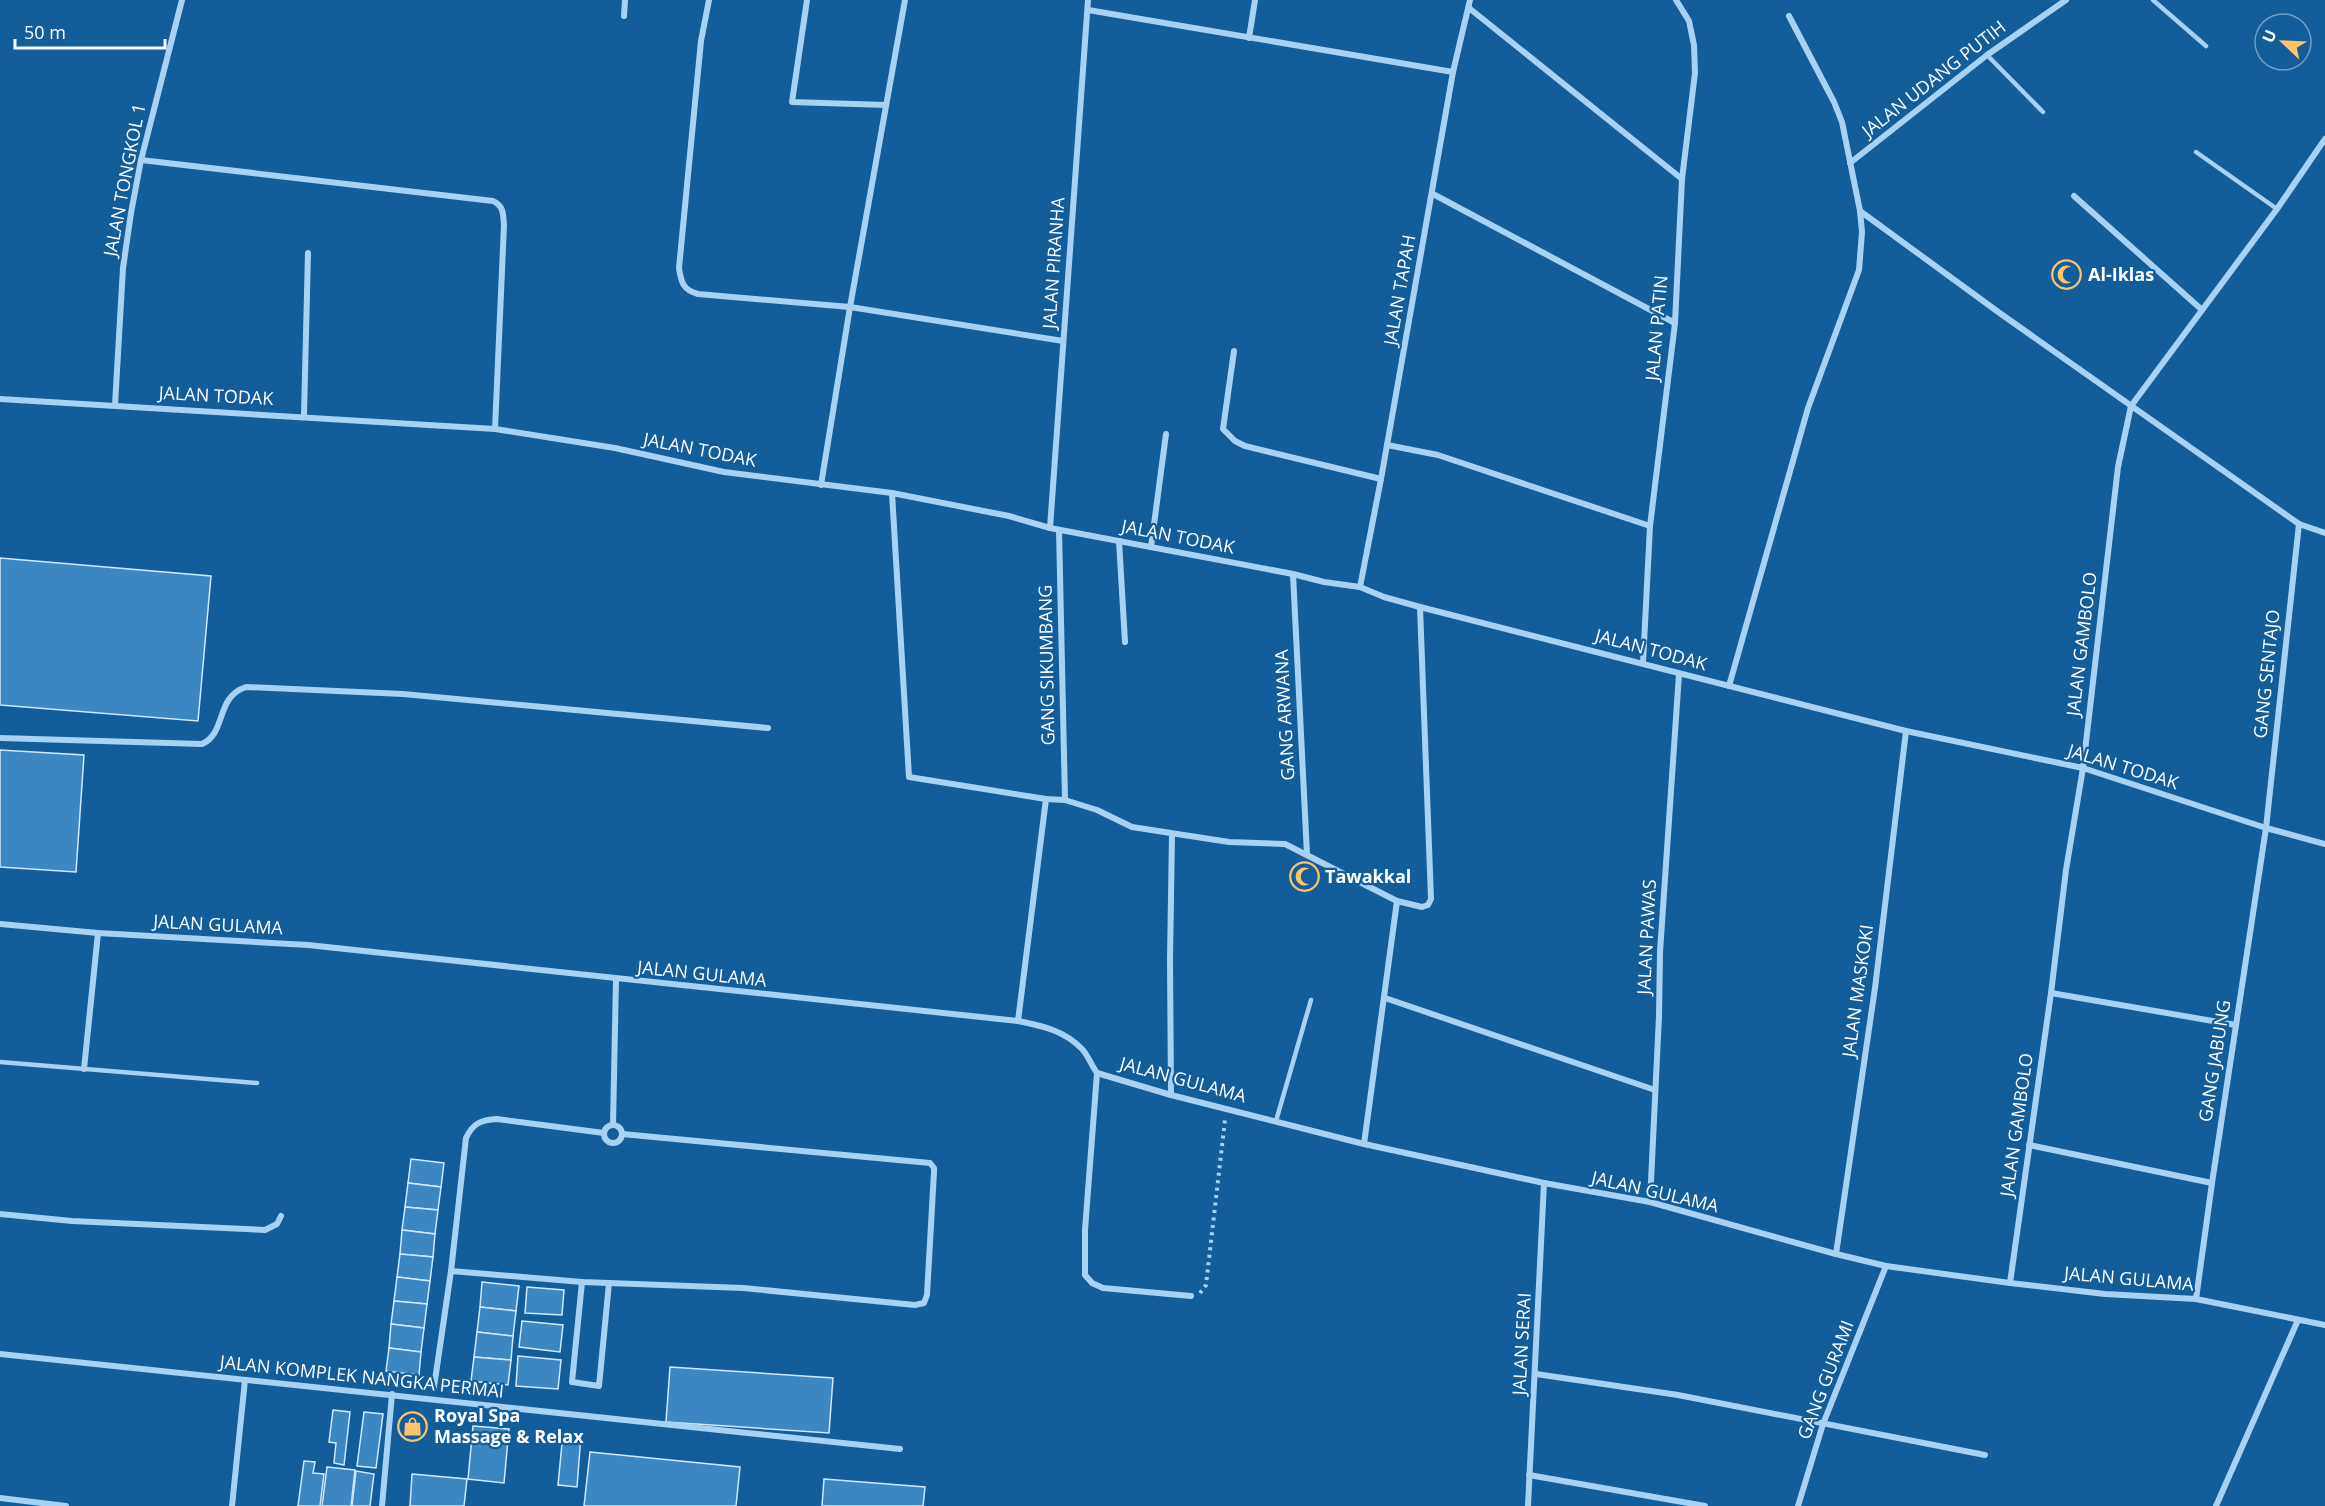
<svg xmlns="http://www.w3.org/2000/svg" width="2325" height="1506" font-family="'Open Sans',sans-serif">
	<style>
		.building { fill: #3c86c1; stroke: #cfe9fd; stroke-width: 1.5 }
		.lines { fill: none; stroke-linecap: round; stroke-linejoin: round }
		.path { stroke: #a7d2f3; stroke-width: 4; stroke-dasharray: 3 4.5; stroke-linecap: butt }
		.service { stroke: #a7d2f3; stroke-width: 4.5 }
		.minor { stroke: #a7d2f3; stroke-width: 6 }
		.labels { text-anchor: middle; stroke-width: 4.5; stroke-linejoin: round; paint-order: stroke }
		.street-label { font-size: 18px; fill: #fff; stroke: #135d9a }
		.poi-label { font-size: 18px; font-weight: bold; fill: #fff; stroke: #135d9a; text-anchor: start }
	</style>
	<rect width="100%" height="100%" fill="#135d9a"/>
	<g class="building">
		<path d="M0,558L211,576L198,721L0,705Z"/>
		<path d="M0,750L84,755L76,872L0,867Z"/>
		<path d="M411,1159L444,1163L441,1187L408,1183Z"/>
		<path d="M408,1183L441,1187L438,1210L405,1207Z"/>
		<path d="M405,1207L438,1210L435,1234L402,1230Z"/>
		<path d="M402,1230L435,1234L433,1257L400,1254Z"/>
		<path d="M400,1254L433,1257L430,1281L397,1277Z"/>
		<path d="M397,1277L430,1281L427,1304L394,1301Z"/>
		<path d="M482,1282L519,1286L516,1311L480,1307Z"/>
		<path d="M527,1287L564,1290L562,1315L525,1313Z"/>
		<path d="M394,1301L427,1304L424,1328L391,1324Z"/>
		<path d="M480,1307L516,1311L513,1336L477,1332Z"/>
		<path d="M522,1321L563,1325L560,1352L519,1347Z"/>
		<path d="M391,1324L424,1328L421,1352L389,1348Z"/>
		<path d="M477,1332L513,1336L511,1360L474,1357Z"/>
		<path d="M389,1348L421,1352L419,1375L386,1371Z"/>
		<path d="M518,1356L561,1360L558,1389L516,1386Z"/>
		<path d="M474,1357L511,1360L508,1385L471,1381Z"/>
		<path d="M670,1367L833,1378L829,1433L666,1422Z"/>
		<path d="M333,1410L350,1412L344,1465L334,1463L336,1443L329,1442Z"/>
		<path d="M364,1412L383,1414L376,1468L357,1466Z"/>
		<path d="M473,1426L509,1429L504,1483L468,1479Z"/>
		<path d="M563,1433L581,1435L577,1487L558,1485Z"/>
		<path d="M590,1452L740,1467L736,1506H584Z"/>
		<path d="M304,1461L315,1462L313,1473L324,1474L320,1506H298Z"/>
		<path d="M327,1467L355,1470L351,1506H322Z"/>
		<path d="M356,1471L374,1474L370,1506H352Z"/>
		<path d="M412,1474L467,1479L464,1506H410Z"/>
		<path d="M824,1479L925,1487L923,1506H822Z"/>
	</g>
	<g class="lines">
		<path class="path" d="M1200,1293L1206,1285L1225,1120"/>
		<g class="service">
			<path d="M2153,0L2206,46"/>
			<path d="M1987,55L2043,112"/>
			<path d="M2196,152L2277,209"/>
			<path d="M0,1062L257,1083"/>
			<path d="M1276,1121L1311,1000"/>
		</g>
		<g class="minor">
			<path d="M709,0L701,41L679,268C681,282 683,290 698,294L850,307L1063,341"/>
			<path d="M807,0L792,102L886,105"/>
			<path d="M1469,8L1682,179"/>
			<path d="M1088,10L1453,72"/>
			<path d="M624,16L625,0"/>
			<path d="M1249,38L1255,0"/>
			<path d="M141,160L493,201C504,206 503,214 504,225L495,429"/>
			<path d="M1850,163L1987,55L2066,0"/>
			<path d="M1433,194L1675,323"/>
			<path d="M2074,196L2201,309"/>
			<path d="M1860,211L2001,314L2299,524L2325,533"/>
			<path d="M1234,351L1223,429L1235,441L1245,446L1381,479"/>
			<path d="M0,399L495,429L615,448L724,472L892,493L1009,516L1050,528L1293,574L1324,582L1360,587L1384,597L1420,607L1906,731L2083,768L2266,828L2325,844"/>
			<path d="M115,405L123,268L131,213L141,160L182,0"/>
			<path d="M304,415L308,253"/>
			<path d="M1387,445L1438,455L1650,526"/>
			<path d="M821,485L850,307L905,0"/>
			<path d="M892,493L909,777L1046,799L1065,800L1097,810L1132,827L1229,842L1285,844L1397,901L1422,907L1428,905L1431,899L1420,607"/>
			<path d="M1050,528L1088,0"/>
			<path d="M1059,530L1065,800"/>
			<path d="M1119,541L1125,642"/>
			<path d="M1151,547L1166,434"/>
			<path d="M1293,574L1307,854"/>
			<path d="M1360,587L1381,479L1453,72L1470,0"/>
			<path d="M1643,663L1650,526L1675,323L1682,179L1695,73L1694,45L1689,21L1676,0"/>
			<path d="M1729,686L1808,408L1859,270L1862,232L1860,211L1842,122L1834,102L1789,16"/>
			<path d="M0,738L202,744C227,733 215,697 246,687L403,694L768,728"/>
			<path d="M0,924L98,933L308,945L1018,1021C1042,1026 1064,1030 1082,1049C1088,1055 1091,1065 1097,1073L1171,1095L1364,1144L1544,1183L1650,1202L1836,1254L1886,1266L2010,1283L2105,1294L2196,1299L2325,1325"/>
			<path d="M2051,993L2236,1025"/>
			<path d="M1385,998L1655,1090"/>
			<path d="M1018,1021L1046,799"/>
			<path d="M84,1069L98,933"/>
			<path d="M1097,1073L1085,1230V1275L1092,1283L1103,1288L1191,1296"/>
			<path d="M1171,1095L1170,959L1172,834"/>
			<path d="M613,1125L616,980"/>
			<circle cx="613" cy="1134" r="9"/>
			<path d="M1364,1144L1397,901"/>
			<path d="M2029,1145L2212,1183"/>
			<path d="M1650,1202L1659,1016L1660,952L1679,674"/>
			<path d="M0,1214L72,1221L265,1230L277,1224L281,1216"/>
			<path d="M1836,1254L1875,988L1906,731"/>
			<path d="M451,1271L582,1282L743,1288L915,1305L924,1303L927,1295L934,1172V1168L930,1163L622,1134"/>
			<path d="M582,1282L572,1382L599,1386L609,1283"/>
			<path d="M2010,1283L2051,993L2066,870L2083,768L2118,467L2131,406L2277,209L2325,139"/>
			<path d="M2196,1299L2212,1183L2266,828L2299,524"/>
			<path d="M0,1354L900,1449"/>
			<path d="M1536,1374L1678,1395L1985,1455"/>
			<path d="M434,1387L451,1271L466,1138C473,1123 481,1120 497,1119L604,1133"/>
			<path d="M1529,1475L1705,1506"/>
			<path d="M0,1498L66,1506"/>
			<path d="M232,1506L245,1380"/>
			<path d="M382,1506L392,1394"/>
			<path d="M1528,1506L1544,1183"/>
			<path d="M1798,1506L1823,1424L1886,1266"/>
			<path d="M2216,1506L2298,1320"/>
		</g>
	</g>
	<defs>
		<symbol id="mosque-ring" viewBox="-11 -11 22 22"><circle r="9.5" fill="#135d9a" stroke="#ffc369" stroke-width="1.5"/><path d="M3.5-4.9A6 6 0 1 0 3.5 4.9A5 5 0 1 1 3.5-4.9Z" fill="#ffc369"/></symbol>
		<symbol id="shop-ring" viewBox="-11 -11 22 22"><circle r="9.5" fill="#135d9a" stroke="#ffc369" stroke-width="1.5"/><path d="M-5-2.5h2.3a2.7 3.5 0 0 1 5.4 0H5L5.5 6h-11ZM-1.5-2.5h3a1.5 2.3 0 0 0-3 0Z" fill="#ffc369"/></symbol>
	</defs>
	<g fill-rule="evenodd">
		<use href="#mosque-ring" x="2050" y="258" width="33" height="33"/>
		<use href="#mosque-ring" x="1288" y="860" width="33" height="33"/>
		<use href="#shop-ring" x="396" y="1410" width="33" height="33"/>
	</g>
	<g class="labels">
		<g class="street-label">
			<text transform="translate(1934 79) rotate(-38)" y="6">JALAN UDANG PUTIH</text>
			<text transform="translate(125 180) rotate(-79)" y="6">JALAN TONGKOL 1</text>
			<text transform="translate(1054 263) rotate(-86)" y="6">JALAN PIRANHA</text>
			<text transform="translate(1400 290) rotate(-80)" y="6">JALAN TAPAH</text>
			<text transform="translate(1657 328) rotate(-85)" y="6">JALAN PATIN</text>
			<text transform="translate(216 396) rotate(3)" y="6">JALAN TODAK</text>
			<text transform="translate(700 450) rotate(11)" y="6">JALAN TODAK</text>
			<text transform="translate(1178 537) rotate(11)" y="6">JALAN TODAK</text>
			<text transform="translate(2082 644) rotate(-83)" y="6">JALAN GAMBOLO</text>
			<text transform="translate(1651 650) rotate(15)" y="6">JALAN TODAK</text>
			<text transform="translate(1047 665) rotate(-91)" y="6">GANG SIKUMBANG</text>
			<text transform="translate(2267 674) rotate(-84)" y="6">GANG SENTAJO</text>
			<text transform="translate(1285 715) rotate(-93)" y="6">GANG ARWANA</text>
			<text transform="translate(2123 767) rotate(17)" y="6">JALAN TODAK</text>
			<text transform="translate(218 925) rotate(3)" y="6">JALAN GULAMA</text>
			<text transform="translate(1647 937) rotate(-87)" y="6">JALAN PAWAS</text>
			<text transform="translate(702 974) rotate(6)" y="6">JALAN GULAMA</text>
			<text transform="translate(1858 991) rotate(-82)" y="6">JALAN MASKOKI</text>
			<text transform="translate(2215 1061) rotate(-81)" y="6">GANG JABUNG</text>
			<text transform="translate(1183 1080) rotate(15)" y="6">JALAN GULAMA</text>
			<text transform="translate(2017 1125) rotate(-82)" y="6">JALAN GAMBOLO</text>
			<text transform="translate(1655 1192) rotate(13)" y="6">JALAN GULAMA</text>
			<text transform="translate(2129 1279) rotate(5)" y="6">JALAN GULAMA</text>
			<text transform="translate(1522 1344) rotate(-87)" y="6">JALAN SERAI</text>
			<text transform="translate(362 1377) rotate(6)" y="6">JALAN KOMPLEK NANGKA PERMAI</text>
			<text transform="translate(1826 1380) rotate(-69)" y="6">GANG GURAMI</text>
		</g>
		<g class="poi-label">
			<text x="2088" y="281">Al-Iklas</text>
			<text x="1325" y="883">Tawakkal</text>
			<text x="434" y="1422">Royal Spa<tspan x="434" dy="21">Massage &amp; Relax</tspan></text>
		</g>
	</g>
	<g transform="translate(2283 42) rotate(293)"><circle r="28" fill="#135d9a" stroke="#719ec2" stroke-width="1.5"/>
	<path d="M0-4.5L10 22L0 15L-10 22Z" fill="#ffc369"/>
	<text y="-9" font-size="16" font-weight="bold" text-anchor="middle" fill="#ffffff">U</text>
	</g>
	<path d="M15 39v9h150v-9" fill="none" stroke="#ffffff" stroke-width="3"/>
	<text x="24" y="39" font-size="18" fill="#ffffff" stroke="#135d9a" stroke-width="4.5" paint-order="stroke">50 m</text>
</svg>
